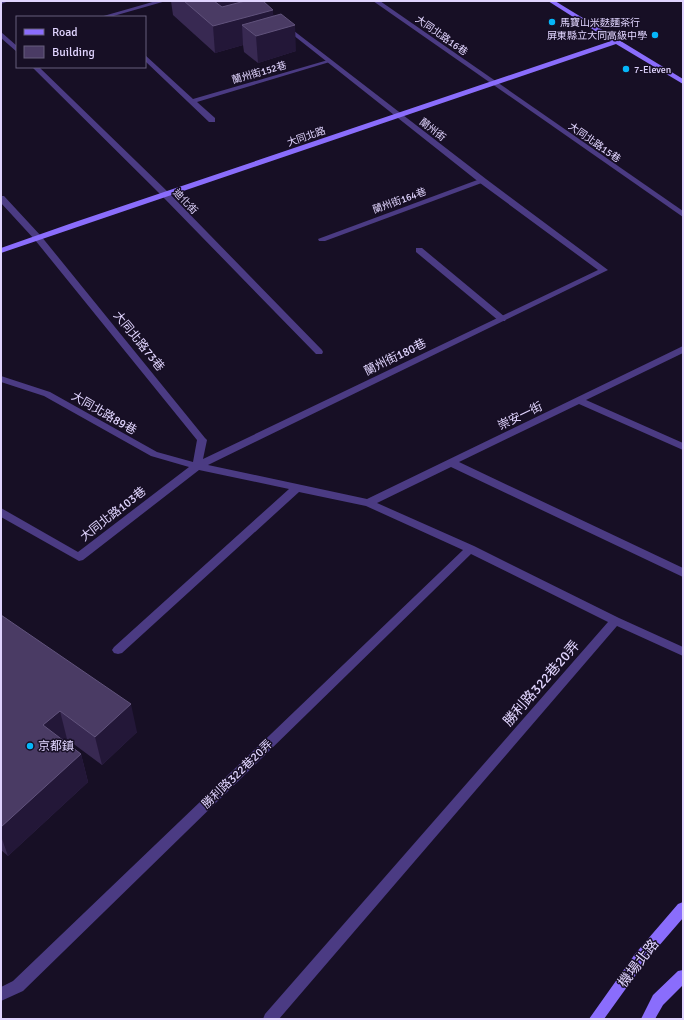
<svg xmlns="http://www.w3.org/2000/svg" width="684" height="1020" font-family="Signika,'Noto Sans TC',sans-serif">
	<style>
		.lines { fill: none; stroke-linecap: round; stroke-linejoin: round }
		.lane { fill: #4b3b83; fill-rule: evenodd }
		.street { fill: #4b3b83; fill-rule: evenodd }
		.secondary { fill: #8a6dfc; fill-rule: evenodd }
		.wall { fill: #382952 }
		.shaded-wall { fill: #231738 }
		.building { fill: #4a3b64; stroke: #61537c }
		.poi-dot { fill: #05b6f9; stroke: #170f25; stroke-width: 1.5 }
		.labels { text-anchor: middle; stroke-width: 3; stroke-linejoin: round; paint-order: stroke }
		.far-poi-label { font-size: 10px; fill: #e0d4fe; stroke: #170f25; text-anchor: start }
		.far-street-label { font-size: 10px; fill: #e0d4fe; stroke: #170f25 }
		.street-label { font-size: 12px; fill: #e0d4fe; stroke: #170f25 }
		.poi-label { font-size: 12px; fill: #e0d4fe; stroke: #170f25; text-anchor: start }
		.near-street-label { font-size: 14px; fill: #e0d4fe; stroke: #170f25 }
	</style>
	<rect width="100%" height="100%" fill="#170f25"/>
	<g class="lines">
		<g class="lane">
			<path d="M156,1H166L110,17H100Z"/>
			<path d="M145,55L193,99L328,60L333,61L197,102L215,118V122H209L145,61Z"/>
			<path d="M480,179H483L487,181L325,241H319L318,239Z"/>
			<path d="M416,248H422L505,317L506,319L505,321H499L416,252Z"/>
		</g>
		<g class="street">
			<path d="M1,1H9L1,4Z"/>
			<path d="M373,1H380L683,211V217Z"/>
			<path d="M285,24L486,179L608,270L208,465L367,499L683,346V353L586,400L683,443V450L579,404L459,462L683,568V577L451,467L377,503L474,546L619,618L683,647V656L617,626L279,1019H263L265,1014L608,622L471,554L23,991L1,1001V987L13,981L463,550L366,506L299,492L122,653L118,654L114,653L112,650L114,647L289,489L199,470L83,560L79,561L1,517V508L78,552L189,467L151,456L44,396L1,382V376L50,392L157,452L193,462L197,440L35,240L1,203V196H4L41,236L205,438L207,440L203,459L598,270L480,183L283,27V25Z"/>
			<path d="M1,32L17,46V52L1,38Z"/>
			<path d="M32,67H39L169,193L322,350L323,352L322,354H316L163,197Z"/>
		</g>
		<g class="secondary">
			<path d="M548,1H555L683,79V84L616,44L1,253V248L75,222L611,41Z"/>
			<path d="M683,902V918L645,962L604,1019H589L635,954L678,904Z"/>
			<path d="M683,970V985L663,1005L655,1019H641L653,995L678,971Z"/>
		</g>
	</g>
	<g class="wall">
		<path d="M171,1H263L274,16L296,51L258,63L244,52L243,45L215,53L173,15Z"/>
		<path d="M1,615L137,732L102,765L67,739L65,741L81,754L88,782L8,856L1,850Z"/>
	</g>
	<g class="shaded-wall">
		<path d="M208,1H245L209,22Z"/>
		<path d="M273,10L274,31L295,25L296,51L258,63L256,36L242,25L243,45L215,53L213,26Z"/>
		<path d="M131,704L137,732L102,765L95,737Z"/>
		<path d="M60,711L67,739L51,753L43,725Z"/>
		<path d="M81,754L88,782L8,856L1,836V827Z"/>
	</g>
	<g class="building">
		<path d="M184,1H214L222,7L245,1H263L273,10L213,26Z"/>
		<path d="M281,14L295,25L256,36L242,25Z"/>
		<path d="M1,615L131,704L95,737L60,711L43,725L81,754L1,827Z"/>
	</g>
	<g class="poi-dot">
		<circle cx="552" cy="22" r="4"/>
		<circle cx="655" cy="35" r="4"/>
		<circle cx="626" cy="69" r="4"/>
		<circle cx="30" cy="746" r="4"/>
	</g>
	<g class="labels">
		<g class="far-poi-label">
			<text x="560" y="26">馬寶山米麩麵茶行</text>
			<text x="647" y="39" text-anchor="end">屏東縣立大同高級中學</text>
			<text x="634" y="73">7-Eleven</text>
		</g>
		<g class="far-street-label">
			<text transform="translate(442 35) rotate(35)" y="4">大同北路16巷</text>
			<text transform="translate(259 72) rotate(-16)" y="4">蘭州街152巷</text>
			<text transform="translate(433 129) rotate(38)" y="4">蘭州街</text>
			<text transform="translate(306 136) rotate(-19)" y="4">大同北路</text>
			<text transform="translate(595 142) rotate(35)" y="4">大同北路15巷</text>
			<text transform="translate(399 200) rotate(-20)" y="4">蘭州街164巷</text>
			<text transform="translate(186 201) rotate(46)" y="4">迪化街</text>
		</g>
		<g class="street-label">
			<text transform="translate(139 341) rotate(51)" y="4">大同北路73巷</text>
			<text transform="translate(395 357) rotate(-26)" y="4">蘭州街180巷</text>
			<text transform="translate(104 413) rotate(30)" y="4">大同北路89巷</text>
			<text transform="translate(520 416) rotate(-26)" y="4">崇安一街</text>
			<text transform="translate(113 514) rotate(-38)" y="4">大同北路103巷</text>
			<text transform="translate(237 774) rotate(-44)" y="4">勝利路322巷20弄</text>
		</g>
		<g class="poi-label">
			<text x="38" y="750">京都鎮</text>
		</g>
		<g class="near-street-label">
			<text transform="translate(541 683) rotate(-49)" y="5">勝利路322巷20弄</text>
			<text transform="translate(638 963) rotate(-52)" y="5">機場北路</text>
		</g>
	</g>
	<rect width="684" height="1020" fill="none" stroke="#e0d4fe" stroke-width="4"/>
	<rect x="16" y="16" width="130" height="52" fill="#170f25" stroke="#675e7c"/>
	<rect x="24" y="29" width="20" height="6" fill="#8a6dfc" stroke="#675e7c"/>
	<text x="52" y="36" font-size="12" fill="#e0d4fe">Road</text>
	<rect x="24" y="46" width="20" height="12" fill="#4a3b64" stroke="#675e7c"/>
	<text x="52" y="56" font-size="12" fill="#e0d4fe">Building</text>
</svg>
